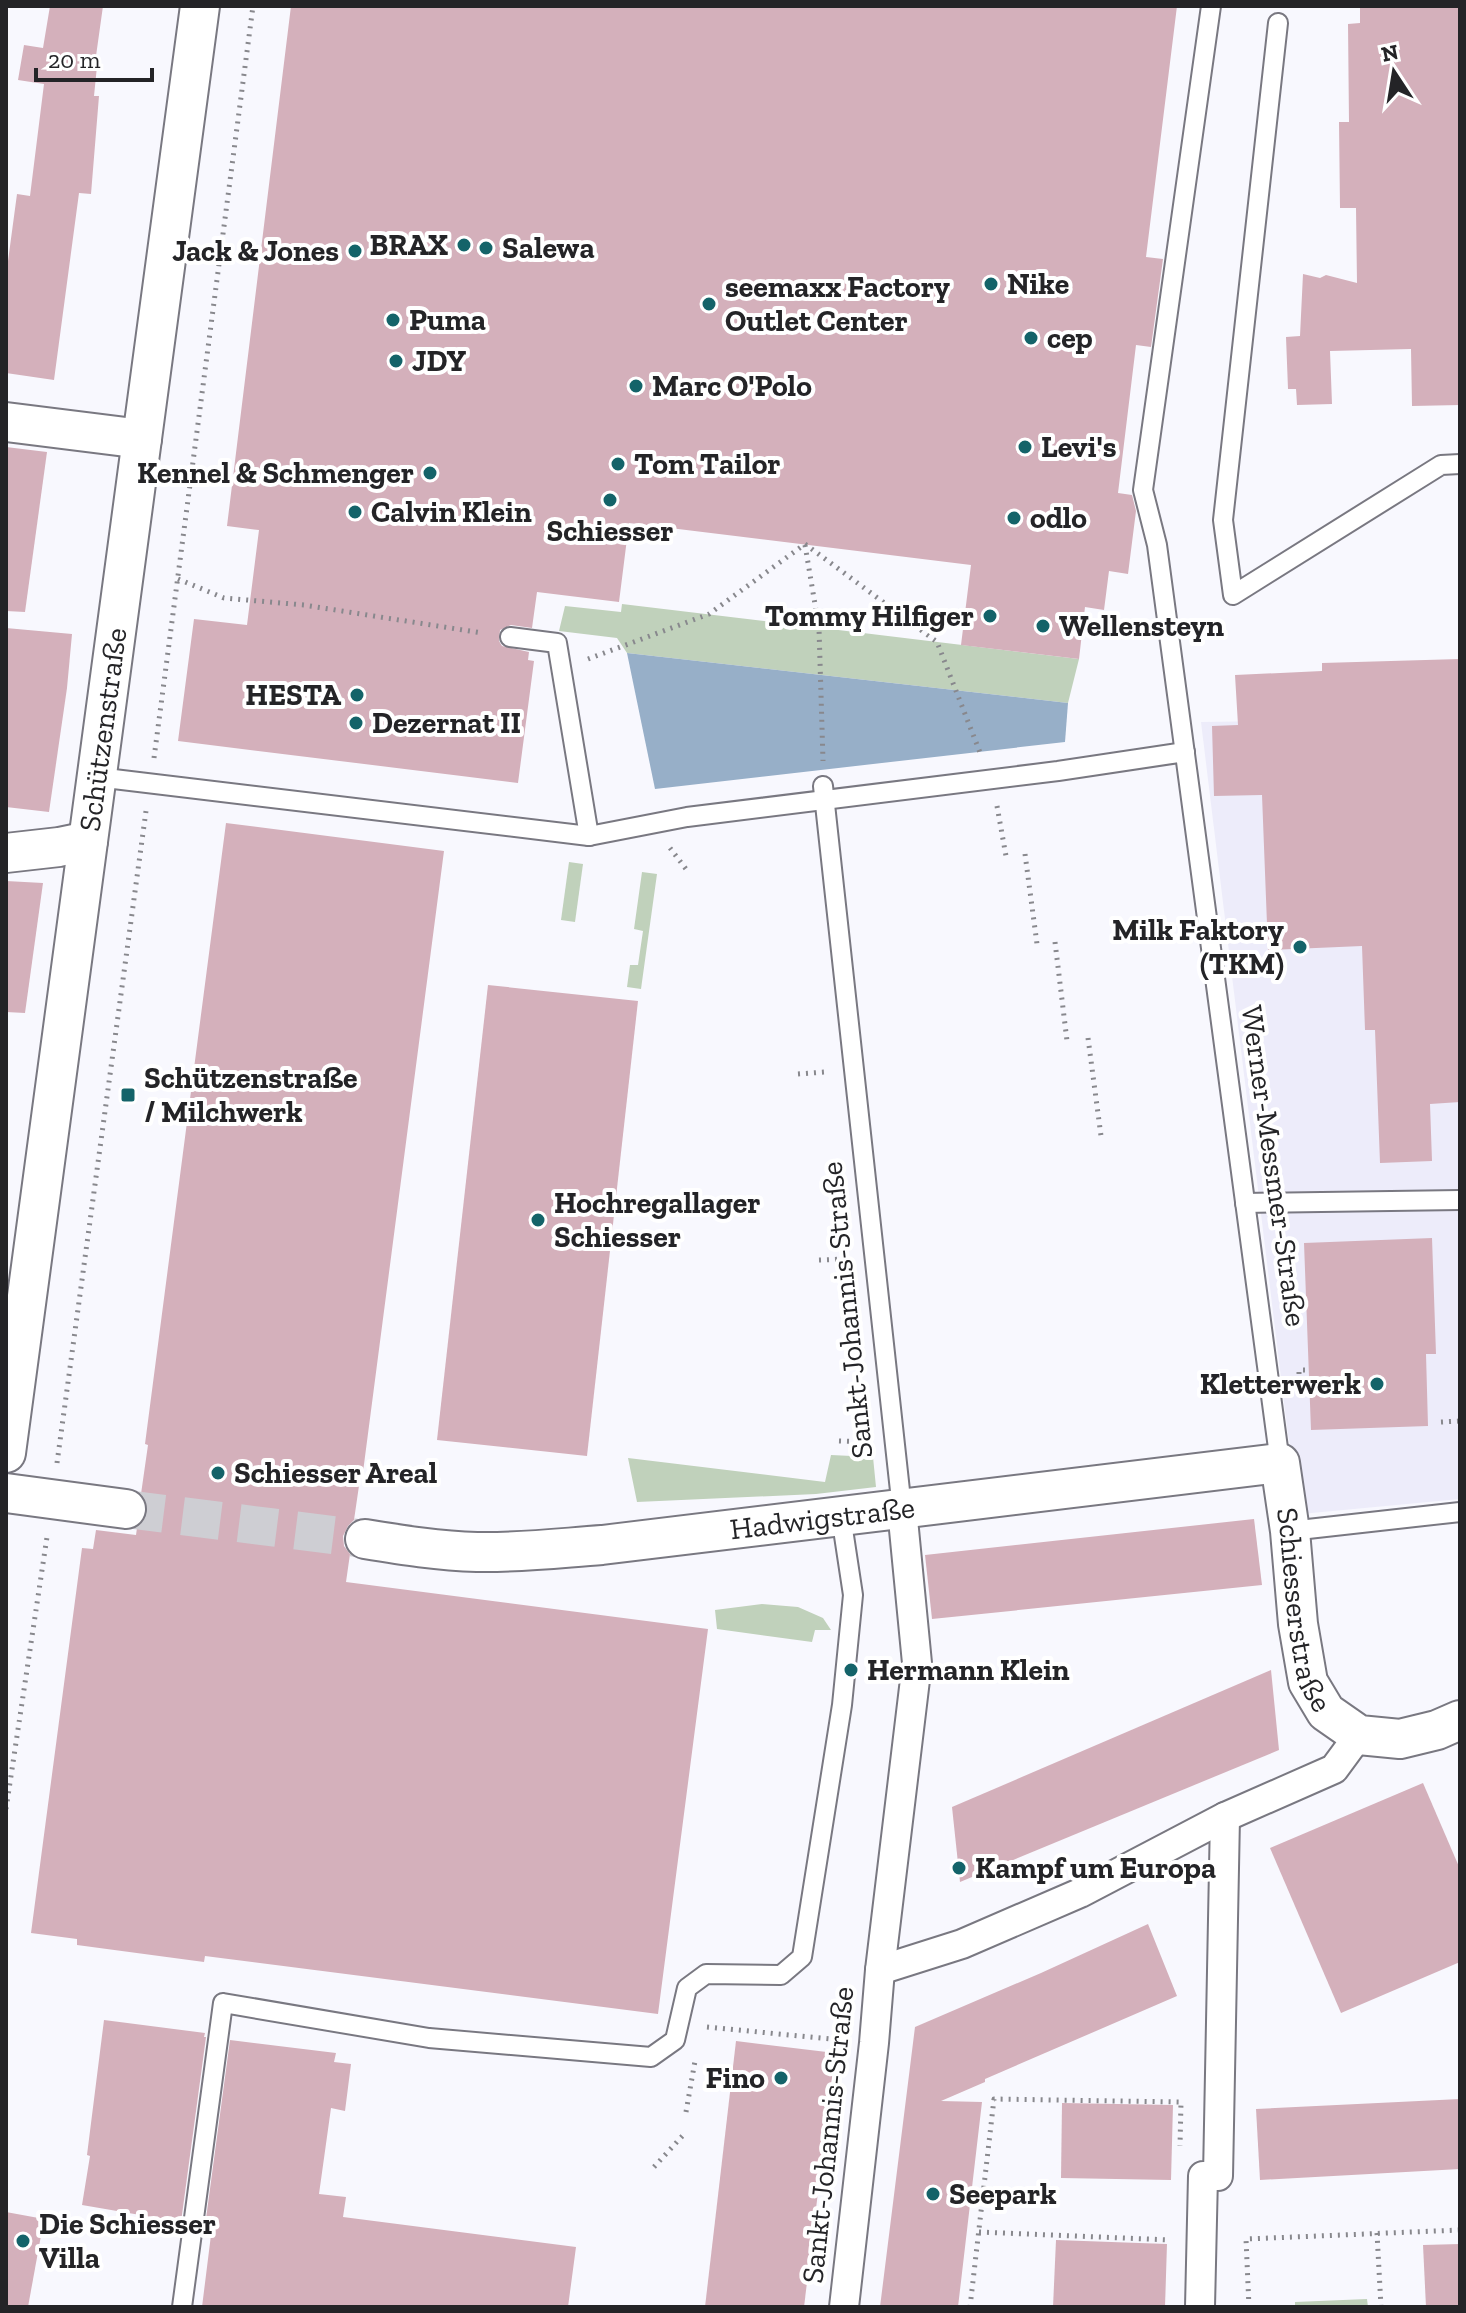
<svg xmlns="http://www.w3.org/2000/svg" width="1466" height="2313" font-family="'Zilla Slab',serif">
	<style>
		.built { fill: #edecfa }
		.green { fill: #c0d1bb }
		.water { fill: #97afc8 }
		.building { fill: #d4b0bb }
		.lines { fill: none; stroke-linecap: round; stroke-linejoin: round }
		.minor-tunnel { stroke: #ceced3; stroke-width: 38; stroke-dasharray: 38 19; stroke-linecap: butt }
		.service-casing { stroke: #797881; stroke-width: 22 }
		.pedestrian-casing { stroke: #797881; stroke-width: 32 }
		.minor-casing { stroke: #797881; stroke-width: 42 }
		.path { stroke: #88888d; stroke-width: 5; stroke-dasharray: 2 6; stroke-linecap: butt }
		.service { stroke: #fff; stroke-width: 18 }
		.pedestrian { stroke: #fff; stroke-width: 28 }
		.minor { stroke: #fff; stroke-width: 38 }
		.poi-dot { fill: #146369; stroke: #fff; stroke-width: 3 }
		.labels { text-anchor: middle; stroke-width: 8; stroke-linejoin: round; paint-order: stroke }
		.poi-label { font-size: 30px; font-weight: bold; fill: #242427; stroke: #fff; text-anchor: start }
		.street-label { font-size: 30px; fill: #242427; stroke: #fff }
	</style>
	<rect width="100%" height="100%" fill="#f8f8fe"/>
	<path class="built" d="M1460,718V1499L1301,1514L1298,1480L1288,1435L1201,722Z"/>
	<g class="green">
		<path d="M622,604L1079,659L1068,703L627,653L617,638L559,631L565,606L621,612Z"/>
		<path d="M569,862L583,864L575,922L561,920Z"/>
		<path d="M642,872L657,874L641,989L627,987L630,965H638L643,931L634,929Z"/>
		<path d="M831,1455L873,1457L876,1487L816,1494L637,1502L628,1458L825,1482Z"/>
		<path d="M762,1604L798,1607L823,1618L831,1630H815L812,1642L717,1629L715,1610Z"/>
		<path d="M1367,2299L1368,2307H1295V2302Z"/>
	</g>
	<path class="water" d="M627,653L1068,703L1065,742L655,789Z"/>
	<g class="building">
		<path d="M50,6H103L96,56H98L94,96H99L91,194L79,193L54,380L6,373V276L17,194L30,196L44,84L18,80L24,45L43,48Z"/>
		<path d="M291,6H1177L1146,257L1163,259L1151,347L1136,345L1118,493L1132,495L1136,511L1128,574L1109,571L1104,610L1085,607L1079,659L961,645L971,565L629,523L619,602L537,592L532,628L511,625L500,630L499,641L502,646L529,652L528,660L534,661L518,783L178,741L194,619L247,625L259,530L227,526Z"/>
		<path d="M1360,6H1460V405L1412,406L1411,349L1330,351L1332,404L1297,405L1296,389H1288L1286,337L1300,336L1303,274L1320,278L1326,275L1357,283L1356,208H1340L1339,122H1349L1348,24L1360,23Z"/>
		<path d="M6,447L47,452L25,612L6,611Z"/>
		<path d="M6,628L72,634L67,688L49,812L6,807Z"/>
		<path d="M1460,659V1102L1430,1104L1432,1161L1380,1163L1375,1030H1365L1362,946L1268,950L1262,795L1214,796L1212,726L1238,725L1235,675L1322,671V663Z"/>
		<path d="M226,823L444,851L363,1472H361L354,1520L348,1526L343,1536L344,1546L350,1554L346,1582L708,1629L658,2014L205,1956L204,1962L77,1945V1939L31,1933L82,1548L93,1549L96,1530L136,1535L137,1528L144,1522L148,1513L147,1501L141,1494L148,1445L145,1444Z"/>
		<path d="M6,881L43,883L25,1013L6,1012Z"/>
		<path d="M488,985L638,1001L587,1456L437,1440Z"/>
		<path d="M1432,1238L1436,1354H1426L1428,1426L1311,1430L1304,1243Z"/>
		<path d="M1254,1519L1262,1585L932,1619L925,1555Z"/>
		<path d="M1271,1670L1279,1750L960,1882L952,1807Z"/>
		<path d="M1423,1783L1460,1869V1962L1341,2013L1270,1848Z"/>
		<path d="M1148,1924L1177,1996L985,2079V2082L941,2101L982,2102L958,2307H880L915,2027L1041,1973Z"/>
		<path d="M104,2020L205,2033L204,2037H206L181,2222L82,2205L90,2156L87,2155Z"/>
		<path d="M230,2040L336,2053L334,2062L351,2064L345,2111L331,2108L319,2194L346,2197L343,2217L576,2247L568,2307H202L212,2227L205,2226Z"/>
		<path d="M736,2041L835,2053L804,2307H705Z"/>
		<path d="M1460,2099V2169L1260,2180L1256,2109Z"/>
		<path d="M1062,2103L1173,2105L1171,2180L1061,2178Z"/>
		<path d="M6,2212L44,2219L28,2307H6Z"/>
		<path d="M1056,2240L1167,2244L1165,2307H1053Z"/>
		<path d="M1460,2244V2307H1426L1423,2245Z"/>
	</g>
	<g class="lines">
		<path class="minor-tunnel" d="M126,1509L365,1539"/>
		<defs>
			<g id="service">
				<path d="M1211,6L1143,490L1157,545L1280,1463"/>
				<path d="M1278,23L1223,520L1233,595L1441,465L1460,464"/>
				<path d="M510,637L557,643L589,836"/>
				<path d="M97,777L589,836L687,817L1058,771L1185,752"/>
				<path d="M823,786L902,1509"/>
				<path d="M1245,1203L1460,1200"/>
				<path d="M1290,1531L1460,1512"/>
				<path d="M182,2307L223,2003L429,2038L651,2057L675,2040L687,1988L706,1974L781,1975L802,1957L842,1705L853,1595L841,1516"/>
			</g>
			<g id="pedestrian">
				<path d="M880,1970L962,1944L1080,1893L1225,1817L1334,1769L1359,1735"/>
				<path d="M844,2307L874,2043L880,1970L917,1663L902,1509"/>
				<path d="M1200,2307L1203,2176H1218L1225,1817"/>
			</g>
			<g id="minor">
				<path d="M6,422L142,439"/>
				<path d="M6,853L59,847L88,841"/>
				<path id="s1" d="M6,1453L200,6"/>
				<path d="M6,1493L126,1509"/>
				<path id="s2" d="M365,1539C402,1545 439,1551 477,1552C519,1553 560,1548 602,1545L1280,1463L1290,1531L1298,1624L1308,1682L1326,1712L1359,1735L1400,1739L1437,1730L1460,1720"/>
			</g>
		</defs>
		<use href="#service" class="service-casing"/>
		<use href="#pedestrian" class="pedestrian-casing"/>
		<use href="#minor" class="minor-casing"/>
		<g class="path">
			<path d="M805,544L937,642L981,755"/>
			<path d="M805,545L819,628L823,761"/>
			<path d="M178,579L224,598L304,605L482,633"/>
			<path d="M588,659L709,614L805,544"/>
			<path d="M154,758L253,6"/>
			<path d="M997,806L1006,856"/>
			<path d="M670,848L689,873"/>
			<path d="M1025,854L1037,944"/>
			<path d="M1055,942L1067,1041"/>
			<path d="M1088,1038L1101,1136"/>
			<path d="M798,1074L825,1072"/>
			<path d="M819,1260L846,1259"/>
			<path d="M1299,1374V1370H1309"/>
			<path d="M1441,1422L1460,1421"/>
			<path d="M839,1441L866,1442"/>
			<path d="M57,1463L146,811"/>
			<path d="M6,1809L47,1537"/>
			<path d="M707,2027L841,2040"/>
			<path d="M686,2112L695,2061"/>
			<path d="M654,2167L686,2132"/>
			<path d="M979,2232L1170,2240"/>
			<path d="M1377,2233L1381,2307"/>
			<path d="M970,2307L994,2099L1181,2102L1180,2146"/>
			<path d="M1249,2307L1246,2239L1460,2230"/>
		</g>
		<use href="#service" class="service"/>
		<use href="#pedestrian" class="pedestrian"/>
		<use href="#minor" class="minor"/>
	</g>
	<g class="poi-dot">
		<circle cx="464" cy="245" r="8"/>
		<circle cx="486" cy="248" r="8"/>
		<circle cx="355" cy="251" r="8"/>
		<circle cx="991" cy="284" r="8"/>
		<circle cx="709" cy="304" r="8"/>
		<circle cx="393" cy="320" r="8"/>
		<circle cx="1031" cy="338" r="8"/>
		<circle cx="396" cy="361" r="8"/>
		<circle cx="636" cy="386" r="8"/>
		<circle cx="1025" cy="447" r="8"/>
		<circle cx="618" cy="464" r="8"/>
		<circle cx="430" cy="473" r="8"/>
		<circle cx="610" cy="500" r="8"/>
		<circle cx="355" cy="512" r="8"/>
		<circle cx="1014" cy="518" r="8"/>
		<circle cx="990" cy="616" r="8"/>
		<circle cx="1043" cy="626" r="8"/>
		<circle cx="357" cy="695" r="8"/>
		<circle cx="356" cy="723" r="8"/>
		<circle cx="1300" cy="947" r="8"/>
		<rect x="120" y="1087" width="16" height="16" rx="4"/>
		<circle cx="538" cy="1220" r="8"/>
		<circle cx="1377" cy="1384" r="8"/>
		<circle cx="218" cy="1473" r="8"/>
		<circle cx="851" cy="1670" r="8"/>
		<circle cx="959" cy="1868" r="8"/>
		<circle cx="781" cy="2078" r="8"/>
		<circle cx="933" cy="2194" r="8"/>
		<circle cx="23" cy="2241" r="8"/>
	</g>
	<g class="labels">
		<g class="poi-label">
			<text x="448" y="255" text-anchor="end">BRAX</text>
			<text x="502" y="258">Salewa</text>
			<text x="339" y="261" text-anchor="end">Jack &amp; Jones</text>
			<text x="1007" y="294">Nike</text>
			<text x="725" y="297">seemaxx Factory<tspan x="725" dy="34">Outlet Center</tspan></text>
			<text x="409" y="330">Puma</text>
			<text x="1047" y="348">cep</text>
			<text x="412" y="371">JDY</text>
			<text x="652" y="396">Marc O'Polo</text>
			<text x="1041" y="457">Levi's</text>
			<text x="634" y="474">Tom Tailor</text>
			<text x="414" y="483" text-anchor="end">Kennel &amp; Schmenger</text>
			<text x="371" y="522">Calvin Klein</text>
			<text x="1030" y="528">odlo</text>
			<text x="610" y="541" text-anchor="middle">Schiesser</text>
			<text x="974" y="626" text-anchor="end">Tommy Hilfiger</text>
			<text x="1059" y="636">Wellensteyn</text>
			<text x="341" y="705" text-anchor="end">HESTA</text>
			<text x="372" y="733">Dezernat II</text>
			<text x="1284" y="940" text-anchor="end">Milk Faktory<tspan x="1284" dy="34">(TKM)</tspan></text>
			<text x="144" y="1088">Schützenstraße<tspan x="144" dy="34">/ Milchwerk</tspan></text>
			<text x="554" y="1213">Hochregallager<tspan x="554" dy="34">Schiesser</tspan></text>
			<text x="1361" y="1394" text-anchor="end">Kletterwerk</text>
			<text x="234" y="1483">Schiesser Areal</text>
			<text x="867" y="1680">Hermann Klein</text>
			<text x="975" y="1878">Kampf um Europa</text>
			<text x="765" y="2088" text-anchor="end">Fino</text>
			<text x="949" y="2204">Seepark</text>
			<text x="39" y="2234">Die Schiesser<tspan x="39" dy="34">Villa</tspan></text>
		</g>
		<g class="street-label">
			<text dy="10" stroke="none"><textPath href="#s1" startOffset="730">Schützenstraße</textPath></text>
			<text transform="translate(1274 1166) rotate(82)" y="10">Werner-Messmer-Straße</text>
			<text transform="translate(847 1310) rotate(-96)" y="10">Sankt-Johannis-Straße</text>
			<text dy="10" stroke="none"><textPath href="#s2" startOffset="460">Hadwigstraße</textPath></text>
			<text dy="10" stroke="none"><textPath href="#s2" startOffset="1070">Schiesserstraße</textPath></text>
			<text transform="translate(828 2135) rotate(-84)" y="10">Sankt-Johannis-Straße</text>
		</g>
	</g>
	<rect width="1466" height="2313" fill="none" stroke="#242427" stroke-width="16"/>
	<g transform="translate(1394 72) rotate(348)" stroke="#ffffff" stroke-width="6" paint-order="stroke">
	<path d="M0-6L14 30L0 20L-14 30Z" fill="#242427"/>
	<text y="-12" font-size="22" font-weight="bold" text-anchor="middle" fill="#242427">N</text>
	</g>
	<path d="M36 68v12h116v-12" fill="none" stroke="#242427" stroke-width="4"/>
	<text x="48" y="68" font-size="24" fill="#242427" stroke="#ffffff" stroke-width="6" paint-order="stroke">20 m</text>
</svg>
